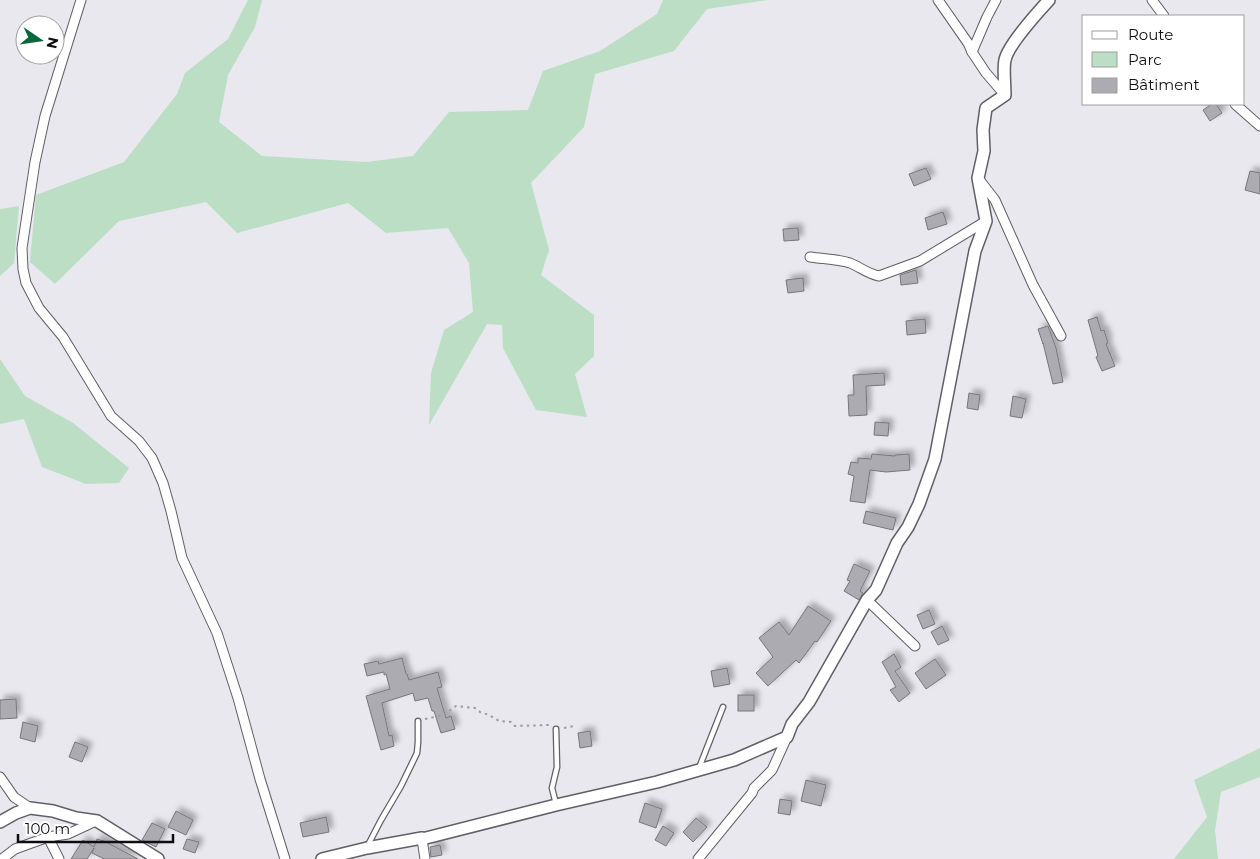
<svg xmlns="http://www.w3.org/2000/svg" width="1260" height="859" font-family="Montserrat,sans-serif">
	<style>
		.green { fill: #bbdec5 }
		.building { fill: #ababb1; stroke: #76777c; filter: url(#shadow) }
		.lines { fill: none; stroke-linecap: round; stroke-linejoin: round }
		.service-casing { stroke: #5f5f65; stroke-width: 7 }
		.minor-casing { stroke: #5f5f65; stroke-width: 11 }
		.tertiary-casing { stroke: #5f5f65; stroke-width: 14 }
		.path { stroke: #9d9da1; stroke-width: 2; stroke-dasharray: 2.5 4; stroke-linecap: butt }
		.service { stroke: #fff; stroke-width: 4.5 }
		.minor { stroke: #fff; stroke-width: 9 }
		.tertiary { stroke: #fff; stroke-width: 11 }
	</style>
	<defs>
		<filter id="shadow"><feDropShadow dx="4.5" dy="-4.5" stdDeviation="2.5" flood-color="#0004"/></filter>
	</defs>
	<rect width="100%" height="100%" fill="#e8e8ee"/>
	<g class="green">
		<path d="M248,0H262L255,27L228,75L219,122L262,156L366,162L413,156L449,112L528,110L543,71L600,51L657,14L663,0H768L707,9L674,51L595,74L584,127L531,183L549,250L541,275L594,315V356L575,374L587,417L536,410L503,348L502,325L487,324L429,425L431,373L444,330L473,312L469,263L448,228L386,233L348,203L237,233L206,202L119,221L55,284L30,262L36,195L124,162L177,94L185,73L228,39Z"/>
		<path d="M19,206L14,263L0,276V209Z"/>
		<path d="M0,359L25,396L73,423L129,468L119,483L86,484L42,467L24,419L0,424Z"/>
		<path d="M1260,748V777L1221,792L1215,830L1218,859H1174L1207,817L1194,780Z"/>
	</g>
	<g class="building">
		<path d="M1212,104H1216L1222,113L1210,121L1203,110Z"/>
		<path d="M926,168L931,179L914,186L909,174Z"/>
		<path d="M1250,171L1260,173V194L1245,190Z"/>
		<path d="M943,212L947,224L928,230L925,218Z"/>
		<path d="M798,228L799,240L784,241L783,229Z"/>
		<path d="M916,270L918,283L901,285L900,275Z"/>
		<path d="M803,278L804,291L788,293L786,280Z"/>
		<path d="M1097,317L1101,331L1104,330L1108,343L1106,344L1115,366L1102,371L1096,357L1098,356L1088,320Z"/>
		<path d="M925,319L926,333L907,335L906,321Z"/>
		<path d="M1048,326L1056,348L1063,382L1053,384L1043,343V344L1038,329Z"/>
		<path d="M884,373L885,385L866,386L867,415L849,416L848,395H854L853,375Z"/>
		<path d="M969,393L980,395L978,410L967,408Z"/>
		<path d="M1013,396L1026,399L1022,418L1010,416Z"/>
		<path d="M875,422L889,423L888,436L874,435Z"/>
		<path d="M872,454L895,456V455L909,454L910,470L886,472L870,470L865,503L850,501L854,476L848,474L851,462L858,463V458L871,459Z"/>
		<path d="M866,511L896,518L893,530L863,523Z"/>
		<path d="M854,564L870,571L860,591L863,593L859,600L844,591L850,581L847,580Z"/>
		<path d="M808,606L831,621L817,642L815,641L799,663L796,660L768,686L756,673L773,657L759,638L779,622L789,635Z"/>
		<path d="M929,610L935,624L923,629L917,615Z"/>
		<path d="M942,626L949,640L938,645L931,632Z"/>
		<path d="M894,654L901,667L895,671L910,693L899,702L890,690L896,687L882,662Z"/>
		<path d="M402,658L406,674H407L409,680L438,672L442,687L437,688L446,718L451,716L455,729L441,733L434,711H432L428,698L415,701L413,693L382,703L389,736L392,735L394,746L381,750L366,696L390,689L386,674L384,675V672L367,676L364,664L378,661L379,664Z"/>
		<path d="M935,659L946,675L926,689L915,673Z"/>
		<path d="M727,668L730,684L714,687L711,671Z"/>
		<rect x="738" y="695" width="16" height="16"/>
		<path d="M16,699L17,718L0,719V700Z"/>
		<path d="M23,722L38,726L35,742L20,738Z"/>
		<path d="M590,731L592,746L580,748L578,733Z"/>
		<path d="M75,742L88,747L82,762L69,757Z"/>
		<path d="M806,780L826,785L821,806L801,801Z"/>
		<path d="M780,799L792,801L790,815L778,813Z"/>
		<path d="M645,803L662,809L656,828L639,822Z"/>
		<path d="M176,811L193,820L186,835L168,827Z"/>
		<path d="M326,817L329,832L303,837L300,823Z"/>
		<path d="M696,818L707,827L693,842L683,832Z"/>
		<path d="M152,823L165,829L156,847L142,840Z"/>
		<path d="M663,826L674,833L666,846L655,840Z"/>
		<path d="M97,839L104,841L138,859H104L92,853L94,848L87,859H71L83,840L94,847Z"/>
		<path d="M187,839L199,842L195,853L183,849Z"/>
		<path d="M440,845L442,855L431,857L430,847Z"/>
	</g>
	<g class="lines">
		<defs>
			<g id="service">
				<path d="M699,768L723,707"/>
				<path d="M556,804L552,788L557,767L556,729"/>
				<path d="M367,847L381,820L401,786L417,753L418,742V721"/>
			</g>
			<g id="minor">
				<path d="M81,0L45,116L35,162L22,248L23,269L26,283L39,308L63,337L111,416L139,441L152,458L163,483L171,511L182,558L217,633L238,698L260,779L285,859"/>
				<path d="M938,0L968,43L972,52L986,73L1005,95"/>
				<path d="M1152,0L1164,16"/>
				<path d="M972,52L987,17L996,0"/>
				<path d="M1235,104L1260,126"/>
				<path d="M978,178L995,200L1033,285L1061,336"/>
				<path d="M810,257C823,259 837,259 850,263C860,267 868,274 879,276L920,261L986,221"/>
				<path d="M867,600L915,646"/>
				<path d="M0,777L14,797L30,808"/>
				<path d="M48,837L59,859"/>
				<path d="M422,839L425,859"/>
				<path d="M2,859L15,849L48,837L68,834L96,821"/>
				<path d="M698,859L752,793L754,788L772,770L787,737"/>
			</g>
			<g id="tertiary">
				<path d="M0,822L16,813L30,808L53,811L76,818L97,821L158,859"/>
				<path d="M322,859L367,848L422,838V839L556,805L657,782L734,760L787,737L792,724L809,702L867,600L876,590L897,543L908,527L919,504L935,459L975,251L986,221L978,178L984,151L983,130L986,108L1005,95C1005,85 1003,69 1005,60C1008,45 1038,12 1049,0"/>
			</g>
		</defs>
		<use href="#service" class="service-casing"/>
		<use href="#minor" class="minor-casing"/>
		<use href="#tertiary" class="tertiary-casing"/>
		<g class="path">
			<path d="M425,719L444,715L456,706L475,708L480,712L489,715L499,721L511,722L515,726L550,725"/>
			<path d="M564,728L574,726"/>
		</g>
		<use href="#service" class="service"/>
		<use href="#minor" class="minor"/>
		<use href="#tertiary" class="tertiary"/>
	</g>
	<rect x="1082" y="15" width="162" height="90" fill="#ffffff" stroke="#9f9f9f"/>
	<rect x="1092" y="31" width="25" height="8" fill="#ffffff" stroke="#9f9f9f"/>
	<text x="1128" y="40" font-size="15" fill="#0e0e10">Route</text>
	<rect x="1092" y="52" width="25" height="15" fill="#bbdec5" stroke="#9f9f9f"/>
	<text x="1128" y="65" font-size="15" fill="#0e0e10">Parc</text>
	<rect x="1092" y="78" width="25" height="15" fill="#ababb1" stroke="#9f9f9f"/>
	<text x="1128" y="90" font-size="15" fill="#0e0e10">Bâtiment</text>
	<g transform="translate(40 40) rotate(103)"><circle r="24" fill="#ffffff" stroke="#9f9f9f"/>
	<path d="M0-4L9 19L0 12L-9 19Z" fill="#0a673a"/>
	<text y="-8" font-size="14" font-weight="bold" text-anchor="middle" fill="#0e0e10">N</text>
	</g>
	<path d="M18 834v8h155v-8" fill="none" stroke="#0e0e10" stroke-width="2.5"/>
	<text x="25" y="834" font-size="15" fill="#0e0e10" stroke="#ffffff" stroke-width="4" paint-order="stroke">100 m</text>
</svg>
